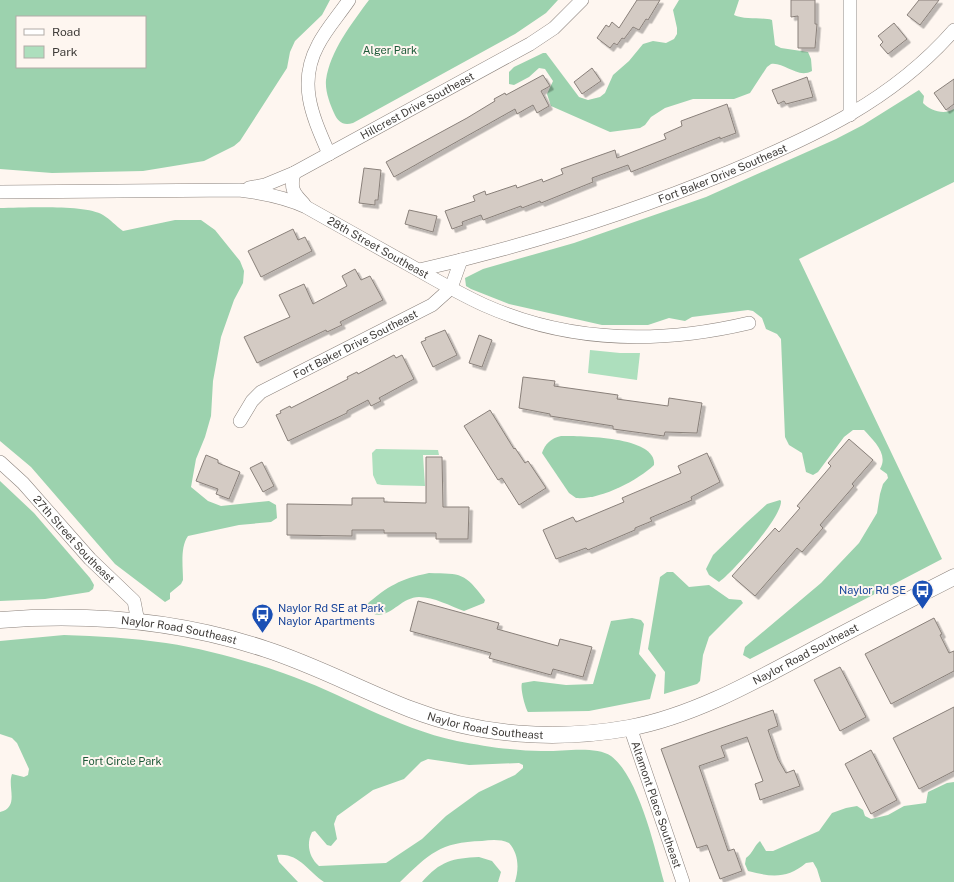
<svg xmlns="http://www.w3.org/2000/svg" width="954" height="882" font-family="'Public Sans',sans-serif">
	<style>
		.green { fill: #addfbd }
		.forest { fill: #9cd2ae; fill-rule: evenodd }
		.building { fill: #d4cbc4; stroke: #89807a; filter: url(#shadow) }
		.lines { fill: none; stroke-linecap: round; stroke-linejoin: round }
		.minor-casing { stroke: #8b827c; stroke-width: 14 }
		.tertiary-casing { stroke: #8b827c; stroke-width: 17 }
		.minor { stroke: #fff; stroke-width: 13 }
		.tertiary { stroke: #fff; stroke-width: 16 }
		.labels { text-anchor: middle; stroke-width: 4; stroke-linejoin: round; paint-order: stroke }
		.park-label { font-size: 11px; fill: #1e5a39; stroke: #fef6f0 }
		.street-label { font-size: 11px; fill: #3f3c39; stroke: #fef6f0 }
		.transit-label { font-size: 11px; fill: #164399; stroke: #fef6f0; text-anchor: end }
	</style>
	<defs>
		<filter id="shadow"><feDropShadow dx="3.5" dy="3.5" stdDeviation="0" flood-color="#0004"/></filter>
	</defs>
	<rect width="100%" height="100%" fill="#fef6f0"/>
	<g class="green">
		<path d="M590,350L620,353H640L637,380L588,373Z"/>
		<path d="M376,449L438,450L439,455H423L425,486L382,485L377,484L373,475L372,453Z"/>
	</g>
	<g class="forest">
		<path d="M0,0H330L322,15L295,41L290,52L287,68L240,141L234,146L204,161L143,171L52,173L0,169ZM17,17H145V67H17Z"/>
		<path d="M369,0H558L546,13L515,34L353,123C343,126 338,122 334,113C330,104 325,91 326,80C330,51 352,23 369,0Z"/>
		<path d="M679,0H739L734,15C744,20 761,17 772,20L775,45L781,48L808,52L811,59L812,71C797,79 785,62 771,64L767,67L750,93L734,99H693L665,108L651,117L645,125L640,128L610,132L551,106L547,94L553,81L545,69L539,68L529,77L514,85L509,84V72L514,67L543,53H546L579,97L588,100L600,97L605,93L613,75L629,61L643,44L653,41L666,43L674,39L677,34V28L673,10Z"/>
		<path d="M919,90L924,96L923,103C931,111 944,115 954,109V182L799,259L942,559L750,659L743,655L745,647L821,583L859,543L877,513L880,494L883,484L888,478L887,474L880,469C889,454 873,440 864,430H853L844,437L818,472L813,475L806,472L802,453L789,445L785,437L781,339L777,334L766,329L762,318L753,311L748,310L692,317L685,321L669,318L648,325H602L509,304L471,289L466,286L465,278L483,269L574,243L706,197L836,139L863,125Z"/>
		<path d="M0,208C23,208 85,204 103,215C110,219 116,226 123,231L175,220H201L215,230L240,261L244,271L243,283L234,300L221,337L213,381L211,416L205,437L196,459L191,487L208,501L221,506L269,501L276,505L277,518L271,522L239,525L188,536C180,547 183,567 183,580L181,584L170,593V599L165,602L115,564L31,467L0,441Z"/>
		<path d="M561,436C580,436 657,436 654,465C637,481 600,500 576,498L569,493L542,453C545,444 551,438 561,436Z"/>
		<path d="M0,481L34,513L90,578L94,585L93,589L89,592L45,599L0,601Z"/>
		<path d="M780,500L781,501C782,517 733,572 719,582L709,575L706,569L713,555L745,524L767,504Z"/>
		<path d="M667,572H673L689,587L709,585L729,599L741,600L743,603L709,637L703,655L700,681L697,684L664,694L665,672L648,649L660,577Z"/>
		<path d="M429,573C462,574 464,572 485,600L484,603L464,611C450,606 434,597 419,597C398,597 386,627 366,609V605C388,586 400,579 429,573Z"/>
		<path d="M632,618L641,620L644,624L639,654L656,675L650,699L589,711L528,712C525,707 520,688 522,683L534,681L566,685L593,684L611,621Z"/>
		<path d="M64,635C98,636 132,638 166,643C205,649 245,660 283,673C342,693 395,728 457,741C475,744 492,748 510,749C520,750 531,751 541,751C560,752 595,745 611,756C639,777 655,849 664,882H515C519,869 519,854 509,843C500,839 491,840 482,841C440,842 429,854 400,882H324C308,871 298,852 277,855L279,862L298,882H0V812C20,807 7,787 12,774L24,777L28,775L29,769L17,743L12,738L0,734V641ZM428,759L469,765L519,763L523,765V768L515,775L479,792L446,816L422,839L386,863L319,866C309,857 306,844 312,832L315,831L327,845L331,846L337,839L334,824L337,816L373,790L404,779L421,762Z"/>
		<path d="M954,782V882H821L817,869L813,862L806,863C787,879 771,877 748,871L745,864L746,858C753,853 754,846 760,841L766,851H773L819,831L832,813L846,808L857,806L863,810L865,816L871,819L888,815L904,806L926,803L928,792L947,783Z"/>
		<path d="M479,857L492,861L501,872L498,882H422C440,861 453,858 479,857Z"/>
	</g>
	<g class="building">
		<path d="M637,0H660L648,20L646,19L639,30L633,27L624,39L622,38L617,45L614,43L610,48L597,38L606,25L609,27L612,22L619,28Z"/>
		<path d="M791,0H815V24H817L815,48H798V16L791,17Z"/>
		<path d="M919,0H939L920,25L907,15Z"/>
		<path d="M894,23L907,39L888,54L880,45L883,42L878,36Z"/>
		<path d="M592,68L601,81L582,94L574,82Z"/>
		<path d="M543,75L550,86L541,91L549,106L537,113L533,105L517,114L515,109L394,177L386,162L467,118L495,101L494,99L505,93L506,95Z"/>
		<path d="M807,77L813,97L786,104L784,101L778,104L772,90Z"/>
		<path d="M954,79V104L946,110L934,93Z"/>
		<path d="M727,104L736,133L720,139V137L631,172L628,165L592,178L593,182L541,203L540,201L522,208L521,206L483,220L481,215L462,222L463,225L452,229L445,211L475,201L473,196L485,191L486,195L516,185L517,188L542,179L543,182L563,174L561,169L615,150L617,158L666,139L664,134L682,126L681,121Z"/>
		<path d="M364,168L381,170L378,200H375V205L359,203Z"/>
		<path d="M409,210L437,216L433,232L405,224Z"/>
		<path d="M293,229L298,240L305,237L312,251L261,277L248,251Z"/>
		<path d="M355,269L361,280L370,276L383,300L340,322L342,325L327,332L326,330L257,363L244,337L290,317L279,295L304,284L313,304L347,286L342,276Z"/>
		<path d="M445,330L457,355L433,367L421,342L426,340L425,338Z"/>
		<path d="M479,335L492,340L482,367L469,363Z"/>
		<path d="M394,355L396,358L402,355L414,379L379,398L381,401L371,406L368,400L347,411V413L288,441L276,415L281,413L280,411L290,406L291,408L348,379L347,377L357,372L358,374Z"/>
		<path d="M523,377L555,381L554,386L618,395L617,399L668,406L669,398L702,403L697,433L665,432L664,436L613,429V426L550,416V414L519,408Z"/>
		<path d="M490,410L514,449L515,448L525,463L528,461L546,488L519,505L502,478L498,480L464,426Z"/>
		<path d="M849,439L873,460L852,484L854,486L820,525L823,528L802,552L797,548L755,596L732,576L775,528L779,532L800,508L797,506L831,466L828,463Z"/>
		<path d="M707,453L720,482L691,497L692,500L650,518L652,521L635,528V530L588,550L586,548L556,559L543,530L573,517L576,522L624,502L622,498L681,473L678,466Z"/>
		<path d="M206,455L218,460V463L240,472L229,499L216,494L218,489L196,481Z"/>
		<path d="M426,457H442L443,507H469L468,539H436V533H384V530H352V536L287,535V504L352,505V498H384V502L426,503Z"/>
		<path d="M262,462L274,486L263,492L250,468Z"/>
		<path d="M418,601L499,623L497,629L558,646L560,639L592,647L583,677L553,669L551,675L489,658L491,653L410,631Z"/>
		<path d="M934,618L942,634L940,635L949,653L954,651V671L891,704L865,654Z"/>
		<path d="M840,667L866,717L840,731L814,680Z"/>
		<path d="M954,707V771L919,789L893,738Z"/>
		<path d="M773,710L778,726L768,730L778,759L786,773L794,770L800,786L760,800L755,784L763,781L747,737L721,746L725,757L699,766L728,851L734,849L742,871L720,879L707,845L697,848L661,749Z"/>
		<path d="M871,750L897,800L871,814L845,764Z"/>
	</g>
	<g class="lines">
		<defs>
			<g id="minor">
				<path d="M850,0V115"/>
				<path d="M329,154C313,117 297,84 318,45C326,29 339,15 349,0"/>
				<path d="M294,173C290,188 293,193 304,204"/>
				<path id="s1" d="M249,188L265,185L294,173L530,44L554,28L582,0"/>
				<path id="s2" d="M0,192L239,190C263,193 285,197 306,207C344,228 382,250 420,271C441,283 462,295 484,305C569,343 660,344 749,323"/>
				<path id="s3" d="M419,270C525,246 628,214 729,172C814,136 892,101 954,30"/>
				<path id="s4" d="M240,421L252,401L261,392L432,305L451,288L461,260"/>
				<path id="s5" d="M0,462L23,483L90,559L134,601L138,622"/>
				<path id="s6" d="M630,727L683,882"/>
			</g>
			<g id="tertiary">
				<path id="s7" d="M0,620C89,613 180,621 265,649C315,665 361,690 410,709C479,736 556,741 629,728C698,715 762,677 824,644C867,621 911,599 954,577"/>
			</g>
		</defs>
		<use href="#minor" class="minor-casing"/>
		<use href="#tertiary" class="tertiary-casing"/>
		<use href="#minor" class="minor"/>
		<use href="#tertiary" class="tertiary"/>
	</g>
	<defs>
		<symbol id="bus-pin" viewBox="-11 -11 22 30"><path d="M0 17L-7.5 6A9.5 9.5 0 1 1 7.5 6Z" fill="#1a4fb4" stroke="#fef6f0"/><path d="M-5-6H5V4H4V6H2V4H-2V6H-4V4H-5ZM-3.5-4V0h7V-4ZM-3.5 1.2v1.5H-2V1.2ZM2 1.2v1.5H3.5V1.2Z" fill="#fff"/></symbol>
	</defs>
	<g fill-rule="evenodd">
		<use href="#bus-pin" x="910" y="578" width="25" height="34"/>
		<use href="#bus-pin" x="250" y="602" width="25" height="34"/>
	</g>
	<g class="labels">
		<g class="park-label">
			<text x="390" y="54">Alger Park</text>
			<text x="122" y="765">Fort Circle Park</text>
		</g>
		<g class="street-label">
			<text dy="4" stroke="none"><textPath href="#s1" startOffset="188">Hillcrest Drive Southeast</textPath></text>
			<text dy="4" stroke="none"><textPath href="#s3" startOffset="319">Fort Baker Drive Southeast</textPath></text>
			<text dy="4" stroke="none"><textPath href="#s2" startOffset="391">28th Street Southeast</textPath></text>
			<text dy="4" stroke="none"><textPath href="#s4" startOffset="142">Fort Baker Drive Southeast</textPath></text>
			<text dy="4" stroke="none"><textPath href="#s5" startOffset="107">27th Street Southeast</textPath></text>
			<text dy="4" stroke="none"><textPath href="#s7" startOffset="180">Naylor Road Southeast</textPath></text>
			<text dy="4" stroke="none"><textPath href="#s7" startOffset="840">Naylor Road Southeast</textPath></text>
			<text dy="4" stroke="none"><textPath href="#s7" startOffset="503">Naylor Road Southeast</textPath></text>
			<text dy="4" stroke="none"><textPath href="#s6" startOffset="82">Altamont Place Southeast</textPath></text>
		</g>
		<g class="transit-label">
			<text x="906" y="594">Naylor Rd SE</text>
			<text x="278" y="612" text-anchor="start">Naylor Rd SE at Park<tspan x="278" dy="13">Naylor Apartments</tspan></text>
		</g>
	</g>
	<rect x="16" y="16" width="130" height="52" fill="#fef6f0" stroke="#b2aca7"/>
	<rect x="24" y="29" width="20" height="6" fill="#ffffff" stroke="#b2aca7"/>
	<text x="52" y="36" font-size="12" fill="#3f3c39">Road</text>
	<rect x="24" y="46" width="20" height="12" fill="#addfbd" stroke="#b2aca7"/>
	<text x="52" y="56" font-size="12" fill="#3f3c39">Park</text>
</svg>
